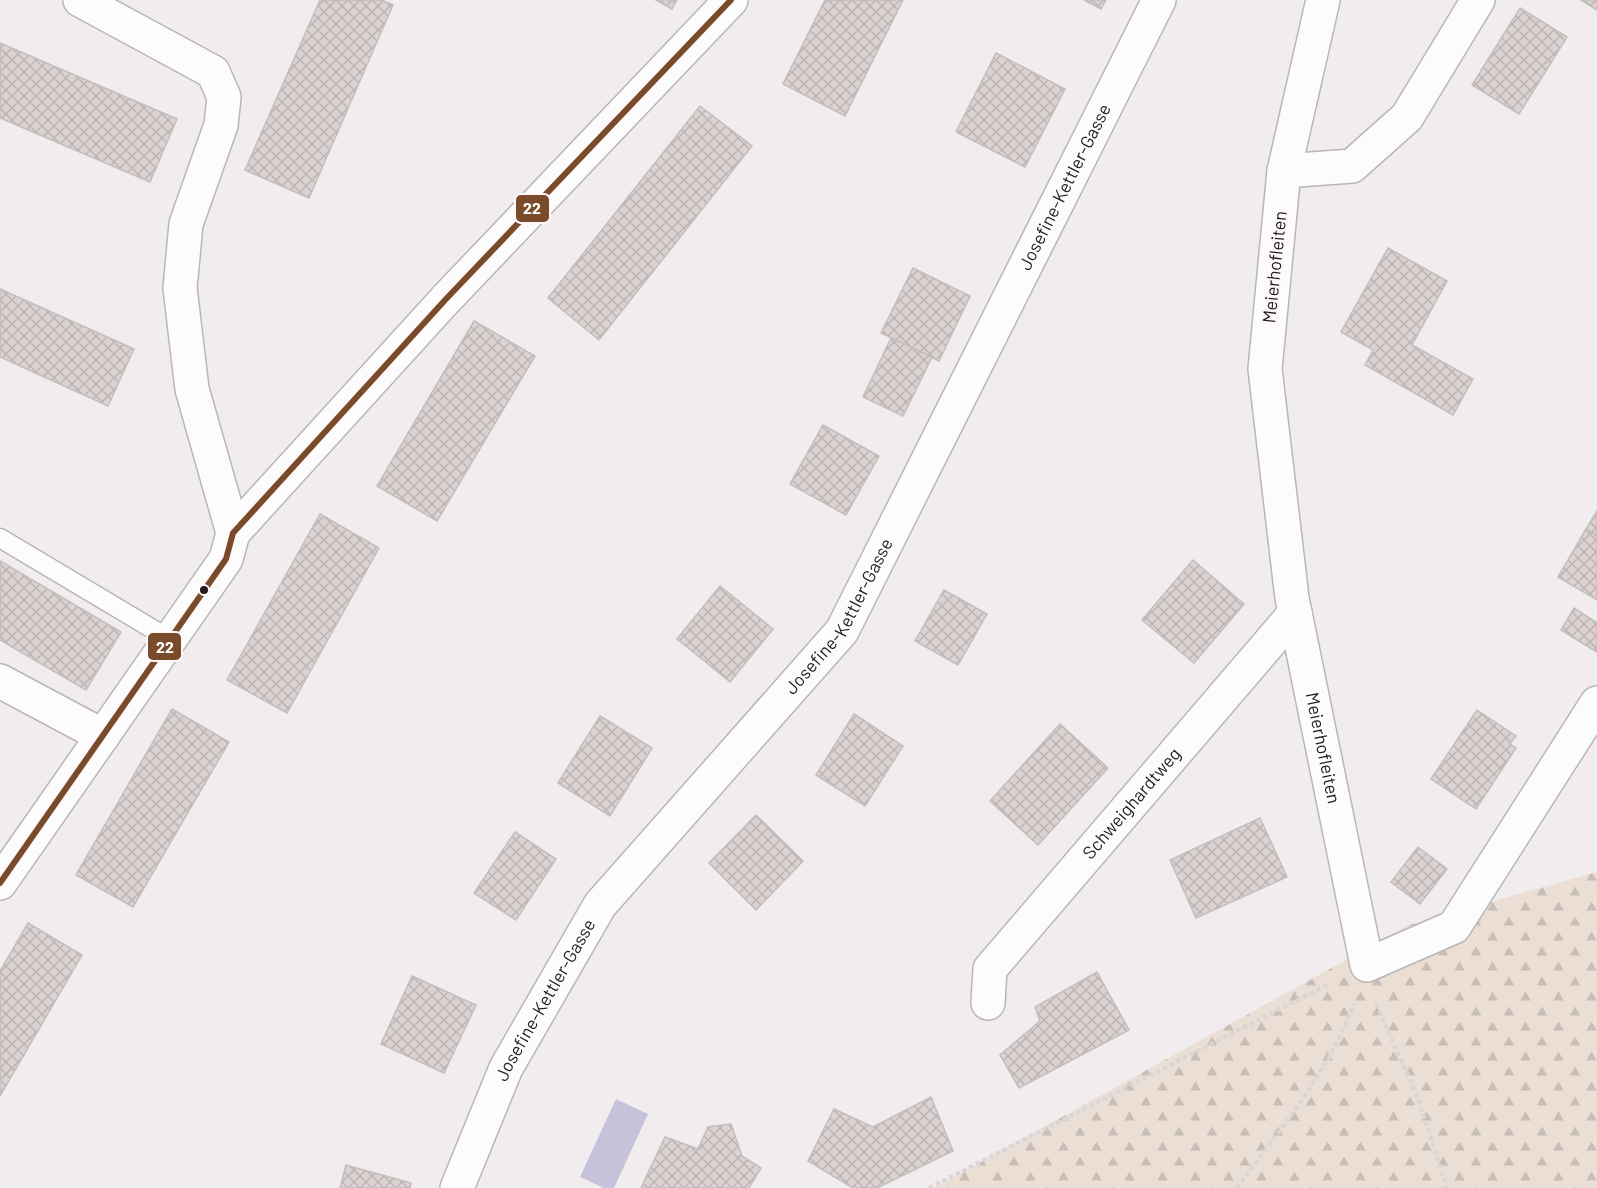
<svg xmlns="http://www.w3.org/2000/svg" width="1597" height="1188" font-family="Barlow,sans-serif">
	<style>
		.forest { fill: url(#forest-firs) }
		.water { fill: #c6c2d9 }
		.building { fill: url(#building-cross-hatch); stroke: #c3bebe; stroke-width: 1.5 }
		.lines { fill: none; stroke-linecap: round; stroke-linejoin: round }
		.lane-casing { stroke: #bab6b7; stroke-width: 21 }
		.street-casing { stroke: #bab6b7; stroke-width: 36 }
		.path { stroke: #d8d6d6; stroke-width: 4; stroke-dasharray: 4.5 3; stroke-linecap: butt }
		.lane { stroke: #fdfcfc; stroke-width: 18 }
		.street { stroke: #fdfcfc; stroke-width: 33 }
		.bus-1-casing { stroke: #fff8fa; stroke-width: 10 }
		.bus-1 { stroke: #7a4b2a; stroke-width: 6 }
		.bus-dot { fill: #211d1e; stroke: #fff8fa; stroke-width: 2 }
		.labels { text-anchor: middle; stroke-width: 6; stroke-linejoin: round; paint-order: stroke }
		.street-label { font-size: 18px; fill: #211d1e; stroke: #fff8fa }
		.line-badge { stroke: #fff8fa; stroke-width: 2 }
		.badge-label { font-size: 16px; text-anchor: middle; font-weight: bold; fill: #fff }
	</style>
	<defs>
		<pattern id="forest-firs" width="22" height="20" patternUnits="userSpaceOnUse" patternTransform="scale(1.5)"><rect width="22" height="20" fill="#eaded5"/><path d="M5 1l3.5 6h-7zM16 11l3.5 6h-7z" fill="#c8beb6"/></pattern>
		<pattern id="building-cross-hatch" width="8" height="8" patternUnits="userSpaceOnUse" patternTransform="scale(1.5)"><rect width="8" height="8" fill="#dcd2d2"/><path d="M0 0l8 8M0 8l8-8" fill="none" stroke="#bcb4b4"/></pattern>
	</defs>
	<rect width="100%" height="100%" fill="#f1eced"/>
	<path class="forest" d="M1597,872V1188H934L1409,925Z"/>
	<path class="water" d="M616,1099L648,1114L614,1188H604L580,1177Z"/>
	<g class="building">
		<path d="M320,0H381L393,5L309,198L245,170Z"/>
		<path d="M656,0H677L672,9Z"/>
		<path d="M825,0H903L845,116L783,84Z"/>
		<path d="M1084,0H1106L1101,9Z"/>
		<path d="M1581,0H1597V10Z"/>
		<path d="M1520,8L1567,37L1519,114L1472,85Z"/>
		<path d="M0,43L177,119L150,182L0,118Z"/>
		<path d="M996,53L1065,89L1025,167L956,132Z"/>
		<path d="M700,106L752,146L599,340L548,298Z"/>
		<path d="M1388,248L1447,281L1412,345L1473,379L1453,415L1365,365L1373,350L1341,332Z"/>
		<path d="M913,268L970,296L939,361L881,333Z"/>
		<path d="M0,289L134,349L108,406L0,357Z"/>
		<path d="M474,321L535,356L437,521L377,486Z"/>
		<path d="M891,338L932,357L903,416L863,397Z"/>
		<path d="M823,425L879,456L846,515L790,484Z"/>
		<path d="M1597,511V536L1586,529Z"/>
		<path d="M320,514L379,548L287,713L227,680Z"/>
		<path d="M1586,529L1597,536V600L1558,577Z"/>
		<path d="M1193,560L1244,604L1194,663L1142,620Z"/>
		<path d="M0,561L121,632L86,690L0,640Z"/>
		<path d="M720,586L773,629L730,682L677,639Z"/>
		<path d="M944,590L987,614L958,665L915,641Z"/>
		<path d="M1574,608L1597,623V652L1561,630Z"/>
		<path d="M172,709L229,742L133,907L76,875Z"/>
		<path d="M1477,710L1516,736L1510,744L1516,748L1476,809L1431,779Z"/>
		<path d="M854,714L903,746L865,806L816,775Z"/>
		<path d="M600,716L652,748L610,816L558,783Z"/>
		<path d="M1060,724L1108,768L1038,845L990,801Z"/>
		<path d="M756,815L803,861L756,910L709,863Z"/>
		<path d="M1260,818L1287,877L1196,918L1170,860Z"/>
		<path d="M515,832L556,859L516,920L474,893Z"/>
		<path d="M1418,847L1447,869L1420,904L1391,882Z"/>
		<path d="M28,923L82,955L0,1096V971Z"/>
		<path d="M1097,972L1129,1030L1019,1088L1000,1055L1040,1021L1035,1007Z"/>
		<path d="M412,976L476,1005L444,1073L381,1044Z"/>
		<path d="M931,1097L953,1151L877,1188H853L808,1161L834,1109L873,1127Z"/>
		<path d="M731,1124L742,1156L761,1168L749,1188H641L665,1137L698,1149L708,1127Z"/>
		<path d="M346,1165L411,1183L410,1188H340Z"/>
	</g>
	<g class="lines">
		<defs>
			<path id="lane" d="M0,538L171,640"/>
			<g id="street">
				<path d="M80,0L213,72L224,97L221,125L186,224L180,288L192,389L233,533"/>
				<path id="s1" d="M1323,0L1284,171L1265,369L1292,598L1367,965L1454,927L1597,703"/>
				<path d="M1284,171L1352,166L1407,117L1478,0"/>
				<path d="M0,681L103,736"/>
				<path d="M0,883L226,559L233,533L446,299L731,0"/>
				<path id="s2" d="M988,1003L990,969L1295,613"/>
				<path id="s3" d="M457,1188L506,1068L600,905L842,631L1159,0"/>
			</g>
		</defs>
		<use href="#lane" class="lane-casing"/>
		<use href="#street" class="street-casing"/>
		<g class="path">
			<path d="M1376,1004L1418,1098L1447,1188"/>
			<path d="M929,1188L1331,983"/>
			<path d="M1237,1188C1280,1129 1329,1072 1354,1003"/>
		</g>
		<use href="#lane" class="lane"/>
		<use href="#street" class="street"/>
		<defs>
			<path id="bus-1" d="M0,883L226,559L233,533L446,299L731,0"/>
		</defs>
		<use href="#bus-1" class="bus-1-casing"/>
		<use href="#bus-1" class="bus-1"/>
	</g>
	<circle class="bus-dot" cx="204" cy="590" r="5"/>
	<g class="labels">
		<g class="street-label">
			<text dy="6" stroke="none"><textPath href="#s3" startOffset="1180">Josefine-Kettler-Gasse</textPath></text>
			<text transform="translate(1275 267) rotate(-84)" y="6">Meierhofleiten</text>
			<text dy="6" stroke="none"><textPath href="#s3" startOffset="694">Josefine-Kettler-Gasse</textPath></text>
			<text dy="6" stroke="none"><textPath href="#s1" startOffset="758">Meierhofleiten</textPath></text>
			<text dy="6" stroke="none"><textPath href="#s2" startOffset="252">Schweighardtweg</textPath></text>
			<text dy="6" stroke="none"><textPath href="#s3" startOffset="208">Josefine-Kettler-Gasse</textPath></text>
		</g>
	</g>
	<g class="line-badge">
		<rect x="515" y="194" width="35" height="29" rx="6" fill="#7a4b2a"/>
		<rect x="147" y="632" width="35" height="29" rx="6" fill="#7a4b2a"/>
	</g>
	<g class="badge-label">
		<text x="532" y="214">22</text>
		<text x="165" y="653">22</text>
	</g>
</svg>
